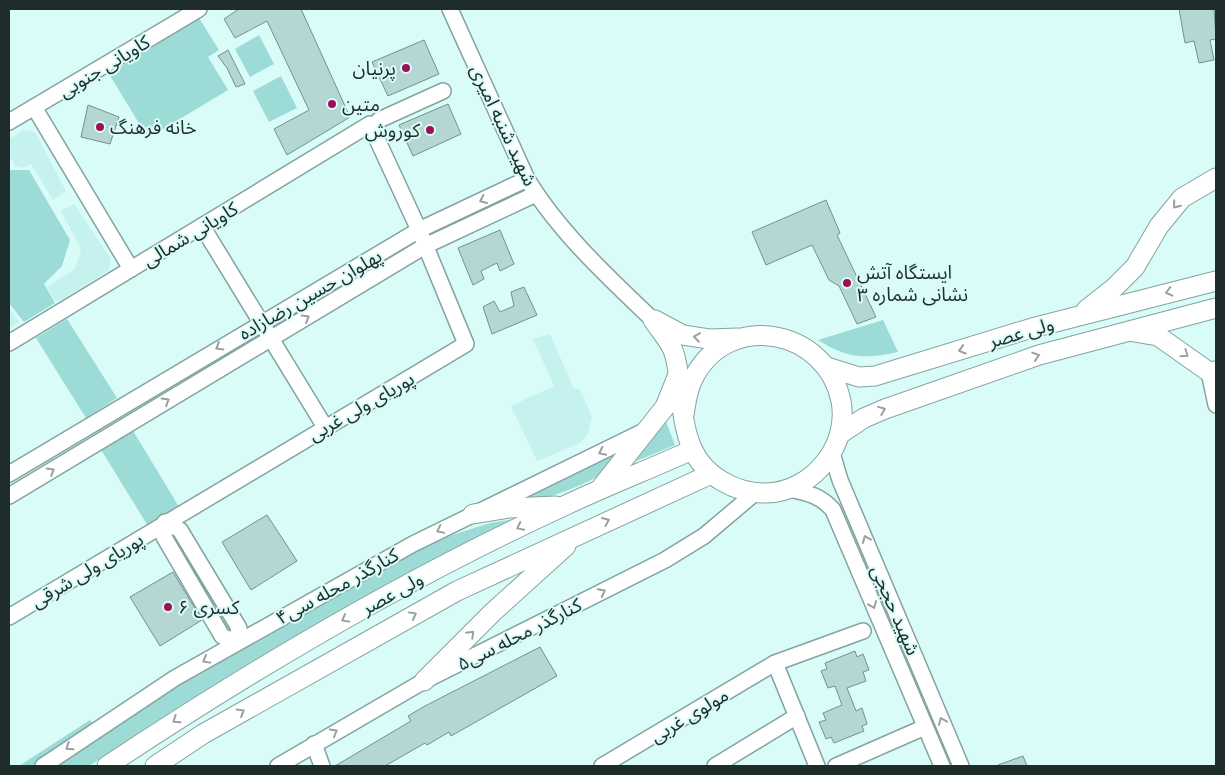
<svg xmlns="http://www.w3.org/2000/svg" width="1225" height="775" font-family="Karla,'Noto Sans Arabic',sans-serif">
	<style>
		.built { fill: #c5f1ee }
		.green { fill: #9ddbd6 }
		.building { fill: #b5d7d4; stroke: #71928f }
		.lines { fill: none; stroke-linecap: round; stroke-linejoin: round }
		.minor-casing { stroke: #83a3a1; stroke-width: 18 }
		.major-casing { stroke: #83a3a1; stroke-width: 21 }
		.minor { stroke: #fff; stroke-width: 15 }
		.major { stroke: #fff; stroke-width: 19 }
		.oneway { stroke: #9aa0a0 }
		.poi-dot { fill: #9f0f58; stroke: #d9fcf9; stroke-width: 2 }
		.labels { text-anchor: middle; stroke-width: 4; stroke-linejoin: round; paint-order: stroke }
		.street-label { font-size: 19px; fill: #1e2c2b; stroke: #d9fcf9 }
		.poi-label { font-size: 19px; fill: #1e2c2b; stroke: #d9fcf9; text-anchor: start }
	</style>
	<rect width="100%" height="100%" fill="#d9fcf9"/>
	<g class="built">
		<path d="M24,130L35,132L66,191L53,200L31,164L22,168L15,166L12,159L9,161V139Z"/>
		<path d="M74,204L111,259L109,270L60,301H55L47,287L75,269L81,249L61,211Z"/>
		<path d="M9,308L19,322L9,329Z"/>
		<path d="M550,334L574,389H579L592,416L588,434L580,443L537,461L511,406L554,386L533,339Z"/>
	</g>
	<g class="green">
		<path d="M199,18L219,50L208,57L228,90L148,138L109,74Z"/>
		<path d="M259,35L274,64L250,77L235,49Z"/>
		<path d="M281,76L297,108L269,122L253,91Z"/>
		<path d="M9,170H29L70,240L62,266L44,284L55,303L24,322L9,303Z"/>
		<path d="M67,319L117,398L86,418L36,338Z"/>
		<path d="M883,320L898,352C866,359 847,359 818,340Z"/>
		<path d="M665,419L675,445L627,465Z"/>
		<path d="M132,429L179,507L148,526L100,448Z"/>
		<path d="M617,452C615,455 615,460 613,463C601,485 522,505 498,511Z"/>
		<path d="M514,519L506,526L330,619L236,672L89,766H55L157,697L344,587L427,543L490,523Z"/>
		<path d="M175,532L235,628L232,639L167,536Z"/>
		<path d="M90,720L93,724L35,766H19Z"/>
	</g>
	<g class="building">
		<path d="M239,9H301L350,117L287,155L274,129L309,110L267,21L235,38L224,19Z"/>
		<path d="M1179,9H1214L1216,39L1210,40L1214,60L1199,63L1194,41L1185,43Z"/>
		<path d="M424,40L439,74L388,96L372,62Z"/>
		<path d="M228,50L245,84L236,87L227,68L218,56Z"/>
		<path d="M448,104L461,134L413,156L399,125Z"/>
		<path d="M88,105L119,117L110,144L81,137Z"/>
		<path d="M826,200L840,233L837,235L876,317L857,324L839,286L829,280L812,245L766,265L752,232Z"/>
		<path d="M500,230L514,264L500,271L497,263L481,271L484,279L473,285L458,248Z"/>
		<path d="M524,287L537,315L492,334L483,307L494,301L500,312L514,306L511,292Z"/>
		<path d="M267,515L297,561L251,590L222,542Z"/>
		<path d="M173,572L202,620L160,646L130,597Z"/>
		<path d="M540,647L557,676L451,736L449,732L427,745L425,743L385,766H335L411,721L408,716L425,706Z"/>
		<path d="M855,651L857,657L863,654L869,670L863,672L866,681L847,688L856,711L862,708L867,724L862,726L864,731L834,743L831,737L826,739L819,722L826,720L823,713L842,705L835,686L828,688L821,671L827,669L825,663Z"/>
		<path d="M1023,756L1027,766H998V765Z"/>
	</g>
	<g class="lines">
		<defs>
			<g id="minor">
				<path d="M450,9L527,179C559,232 608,277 653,320"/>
				<path d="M34,107L131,269"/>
				<path d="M379,120L443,91"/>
				<path d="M9,122L199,9"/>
				<path d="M202,226L325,427"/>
				<path d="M9,343L370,124L419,230L466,344L9,617"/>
				<path d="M1209,372L1216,405"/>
				<path d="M832,453L840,480L961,766"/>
				<path d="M9,474L419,230L527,179"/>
				<path d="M789,489C807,493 820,495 833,510L942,766"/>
				<path d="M9,496L425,246L536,194"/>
				<path d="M165,522L180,530L239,628L236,643L222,636L164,537Z"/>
				<path d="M775,663L817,766"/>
				<path d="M314,744L322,766"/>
				<path d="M43,766L175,678L413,544L644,431"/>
				<path d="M278,766L424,681L665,560L704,536L755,493"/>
				<path d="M602,766L775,663L863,631"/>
				<path d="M715,766L797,716"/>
				<path d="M836,766L925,727"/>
			</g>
			<g id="major">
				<path d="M1086,310L1114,288L1135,267L1159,226L1182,198L1216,178"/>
				<path d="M653,320C659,329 667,338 672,348C678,360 678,375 680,389C682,408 684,430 692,448C704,476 735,493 765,493C789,493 812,480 826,461C839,444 845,422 841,401C827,330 731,310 695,375C688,388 686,401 684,415"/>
				<path d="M655,320L683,335L709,339L738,338"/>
				<path d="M1134,332L1158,336L1209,372L1216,371"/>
				<path d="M827,367L859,377L875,376L1032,328L1216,281"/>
				<path d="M840,434L864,418L885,409L1039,355L1216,308"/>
				<path d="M600,489L665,407L677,377"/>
				<path d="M473,514L509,508L556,506"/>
				<path d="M424,681L493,612L566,546"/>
				<path d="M107,766C253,669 405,579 564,506C606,486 650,469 692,450"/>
				<path d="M155,766L203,734L457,591L711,474"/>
			</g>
		</defs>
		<use href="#minor" class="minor-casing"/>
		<use href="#major" class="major-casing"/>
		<use href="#minor" class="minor"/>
		<use href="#major" class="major"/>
	</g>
	<defs><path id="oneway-chevron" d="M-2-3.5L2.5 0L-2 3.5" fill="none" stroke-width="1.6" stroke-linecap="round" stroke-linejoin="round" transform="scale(1.25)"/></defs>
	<g class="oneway">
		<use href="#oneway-chevron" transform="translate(483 200) rotate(155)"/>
		<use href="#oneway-chevron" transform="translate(1176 205) rotate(129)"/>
		<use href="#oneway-chevron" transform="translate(1169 292) rotate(166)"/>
		<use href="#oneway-chevron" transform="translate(306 318) rotate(-31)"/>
		<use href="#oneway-chevron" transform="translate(697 337) rotate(-172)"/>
		<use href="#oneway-chevron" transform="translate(219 347) rotate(149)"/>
		<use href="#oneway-chevron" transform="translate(962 350) rotate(163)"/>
		<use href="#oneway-chevron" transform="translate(1185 354) rotate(35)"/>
		<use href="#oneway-chevron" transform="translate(1036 356) rotate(-18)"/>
		<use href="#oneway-chevron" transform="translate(166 401) rotate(-31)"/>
		<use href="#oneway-chevron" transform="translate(882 410) rotate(-22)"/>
		<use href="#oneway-chevron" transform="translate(602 452) rotate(154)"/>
		<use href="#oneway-chevron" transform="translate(51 471) rotate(-31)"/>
		<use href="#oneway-chevron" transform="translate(606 521) rotate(-24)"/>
		<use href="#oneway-chevron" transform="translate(520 527) rotate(154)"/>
		<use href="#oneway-chevron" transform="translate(440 530) rotate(154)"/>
		<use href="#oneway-chevron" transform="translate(866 539) rotate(-113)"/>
		<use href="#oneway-chevron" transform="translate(602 592) rotate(-27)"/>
		<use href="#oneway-chevron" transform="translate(873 605) rotate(67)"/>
		<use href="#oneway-chevron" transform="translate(413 615) rotate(-29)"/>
		<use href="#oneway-chevron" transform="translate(345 619) rotate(151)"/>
		<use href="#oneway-chevron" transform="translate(471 634) rotate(-45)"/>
		<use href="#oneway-chevron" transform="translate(206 660) rotate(151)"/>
		<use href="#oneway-chevron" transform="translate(241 712) rotate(-30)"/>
		<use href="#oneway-chevron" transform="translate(176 720) rotate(146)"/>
		<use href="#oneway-chevron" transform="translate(942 721) rotate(-113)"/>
		<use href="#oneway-chevron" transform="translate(334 732) rotate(-30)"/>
		<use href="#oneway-chevron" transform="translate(69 747) rotate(147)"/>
	</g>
	<g class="poi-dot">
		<circle cx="406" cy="68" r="5"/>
		<circle cx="332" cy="104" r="5"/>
		<circle cx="100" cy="127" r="5"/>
		<circle cx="430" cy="130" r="5"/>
		<circle cx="847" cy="283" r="5"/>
		<circle cx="168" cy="607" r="5"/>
	</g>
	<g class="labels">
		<g class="street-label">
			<text transform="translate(104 66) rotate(-31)" y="7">کاویانی جنوبی</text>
			<text transform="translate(504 125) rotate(65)" y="7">شهید شنبه امیری</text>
			<text transform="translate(190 234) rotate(-31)" y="7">کاویانی شمالی</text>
			<text transform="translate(310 294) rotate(-30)" y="7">پهلوان حسین رضازاده</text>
			<text transform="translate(1021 332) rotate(-16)" y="7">ولی عصر</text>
			<text transform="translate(361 406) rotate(-30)" y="7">پوریای ولی غربی</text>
			<text transform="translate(87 570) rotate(-31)" y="7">پوریای ولی شرقی</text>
			<text transform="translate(337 586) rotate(-29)" y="7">کنارگذر محله سی۴</text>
			<text transform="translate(392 593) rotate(-29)" y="7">ولی عصر</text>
			<text transform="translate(896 610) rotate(67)" y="7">شهید حججی</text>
			<text transform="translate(519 634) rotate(-27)" y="7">کنارگذر محله سی۵</text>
			<text transform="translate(689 715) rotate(-31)" y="7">مولوی غربی</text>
		</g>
		<g class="poi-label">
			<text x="396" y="75" text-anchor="end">پرنیان</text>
			<text x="342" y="111">متین</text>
			<text x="110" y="134">خانه فرهنگ</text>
			<text x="420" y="137" text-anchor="end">کوروش</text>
			<text x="857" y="279">ایستگاه آتش<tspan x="857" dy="22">نشانی شماره ۳</tspan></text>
			<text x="178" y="614">کسری ۶</text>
		</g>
	</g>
	<rect width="1225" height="775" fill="none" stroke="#1e2c2b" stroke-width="20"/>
</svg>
